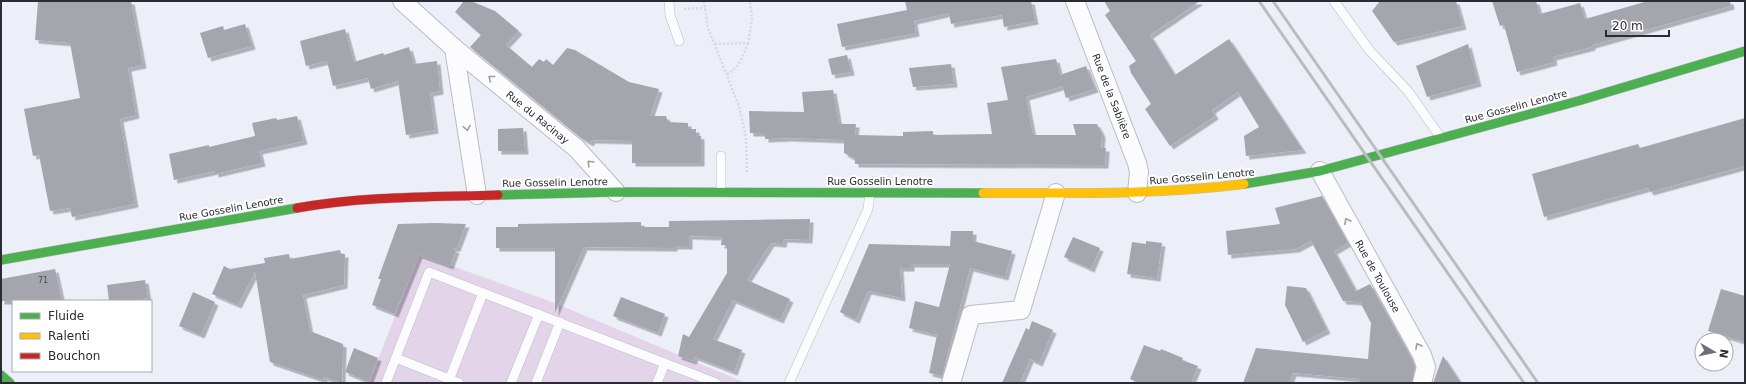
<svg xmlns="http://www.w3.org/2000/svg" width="1746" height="384" font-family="'DejaVu Sans',sans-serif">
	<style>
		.green { fill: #e3d4ea }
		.building { fill: #a5a5ad; filter: url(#shadow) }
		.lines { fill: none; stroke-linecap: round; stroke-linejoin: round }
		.lane-casing { stroke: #babcc4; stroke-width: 10 }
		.street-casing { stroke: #babcc4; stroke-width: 20 }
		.fast-casing { stroke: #babcc4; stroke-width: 10 }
		.slow-casing { stroke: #babcc4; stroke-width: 10 }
		.jam-casing { stroke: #babcc4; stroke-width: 10 }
		.path { stroke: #d8d9dc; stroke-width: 2.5; stroke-dasharray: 2 2; stroke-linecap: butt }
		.lane { stroke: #fcfcfe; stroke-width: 9 }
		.street { stroke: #fcfcfe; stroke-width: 18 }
		.fast { stroke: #4caf50; stroke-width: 9 }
		.slow { stroke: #ffc107; stroke-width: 9 }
		.jam { stroke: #c62828; stroke-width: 9 }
		.rail { stroke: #bcbcbf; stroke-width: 3 }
		.oneway { stroke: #9e9ea3 }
		.labels { text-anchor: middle; stroke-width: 4; stroke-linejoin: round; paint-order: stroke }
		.number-label { font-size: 8px; fill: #494a52 }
		.street-label { font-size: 10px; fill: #2a2b33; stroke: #fff }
	</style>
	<defs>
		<filter id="shadow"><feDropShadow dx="3.5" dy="3.5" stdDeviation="0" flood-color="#0004"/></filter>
	</defs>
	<rect width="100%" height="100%" fill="#eceef8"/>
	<path class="green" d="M419,254L552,302L746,383H369Z"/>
	<g class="building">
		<path d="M38,1H131L143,65L128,68L136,115L120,119L135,204L72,217L70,208L50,211L39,155L33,156L24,109L80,98L70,43L35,40Z"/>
		<path d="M464,1H471L495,11L519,31L506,45L532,67L539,59L544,62L546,59L553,65L567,48L575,50L629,82L659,89L650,116H666L668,122L688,123V129H696V135L701,136V163H632V141L592,140L590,143L581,138L470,47L481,35L455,12Z"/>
		<path d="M905,1H1031L1035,21L1004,27L1002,15L951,24L949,13L914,21L916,33L842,47L837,24L907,10Z"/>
		<path d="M1104,1H1200L1150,35L1175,75L1229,39L1303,150L1246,156L1244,136L1259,127L1238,92L1212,110L1215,116L1170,146L1145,109L1151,104L1131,73L1129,66L1136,61L1105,15L1110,11Z"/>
		<path d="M1380,1H1456L1463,26L1394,42L1372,11Z"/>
		<path d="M1492,1H1536L1540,14L1580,3L1585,19L1648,1H1730L1731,6L1592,45V47L1553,57L1554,62L1517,72L1504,25L1500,26Z"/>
		<path d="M245,24L252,46L208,58L200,33L223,26L224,30Z"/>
		<path d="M345,29L354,62L383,53L384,55L409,47L414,64L437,61L440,91L430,93L435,130L406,135L398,81L371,89L368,78L333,86L327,61L306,66L300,41Z"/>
		<path d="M1468,44L1478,83L1427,97L1416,66Z"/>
		<path d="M847,55L851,72L832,75L828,59Z"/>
		<path d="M1056,59L1060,75L1086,66L1095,89L1066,98L1061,81L1063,86L1026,97L1033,135H1076L1073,124H1097L1102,134L1101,148H1106L1105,165L855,164V159L844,153V140L789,138L765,139V133H750L749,111L804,112L802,92L833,90L839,124H856L855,135L903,136V132L933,131V135L992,134L987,103L1008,100L1001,67Z"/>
		<path d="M951,64L954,84L913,87L909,68Z"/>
		<path d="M297,116L304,141L259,151L262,163L215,174V171L174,180L169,154L209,145V147L255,136L252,123L276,118L277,120Z"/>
		<path d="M1745,118V166L1650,192L1648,188L1544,217L1532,174L1638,144L1640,148Z"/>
		<path d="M523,128L525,151H498V129Z"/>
		<path d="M1322,196L1348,243L1334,251L1356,291L1370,284L1412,359L1415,367L1412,383H1358L1360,379L1293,373L1289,383H1243L1256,348L1368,359L1371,323L1360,302L1343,301L1311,241L1296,249L1228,255L1226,231L1280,224L1275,208Z"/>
		<path d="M810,219L809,240L784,239L783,244L771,243L747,280L790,299L780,320L733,300L713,339L742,350L734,372L695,357L693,361L678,356L683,334L689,337L727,273V245H721L722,237L689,236V246H674V248L584,247L555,313V248H496V227H518V224L641,222V227H669V221Z"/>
		<path d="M435,223L466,224L457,248H452L456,250L450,266L419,255L395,314L372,305L381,279H378L398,224Z"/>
		<path d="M951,231H973V241L1012,251L1005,277L970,268L942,376L929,373L937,335L909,328L915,301L939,307L950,264H911V268H900L902,298L868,291L856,320L840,312L869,244L950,246Z"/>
		<path d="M1073,237L1100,248L1091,269L1064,257Z"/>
		<path d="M1146,241L1162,243L1157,278L1127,274L1132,242L1146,244Z"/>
		<path d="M340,250L341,254H345L344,285L303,295L310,331L343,344L342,383L324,377L323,380L270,362L255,272L238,305L212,294L224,266L230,269L265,263L264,258L289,254L290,259Z"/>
		<path d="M55,269L62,301H1V279Z"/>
		<path d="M145,280L148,298L130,301H109L107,285Z"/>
		<path d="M1287,286L1306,288L1327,330L1303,342L1285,305Z"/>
		<path d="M1721,289L1745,296V342L1708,331Z"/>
		<path d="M193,292L215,302L201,335L179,326Z"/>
		<path d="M621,297L665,314L658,333L613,316Z"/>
		<path d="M1032,321L1053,330L1039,363L1030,359L1020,383H1002L1026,328L1029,330Z"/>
		<path d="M1144,345L1160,351L1161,349L1183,358L1182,360L1198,366L1191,383H1140L1130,379Z"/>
		<path d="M354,348L378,358L369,382L345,372Z"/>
		<path d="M1443,356L1461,383H1433Z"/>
	</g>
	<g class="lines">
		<defs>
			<g id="lane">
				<path d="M669,1L670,15L679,41"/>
				<path d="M1334,1L1370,51L1408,91L1441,138"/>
				<path d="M721,156V192"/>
				<path d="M396,358L459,383"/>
				<path d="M386,383L429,272L716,383"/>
				<path d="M448,383L483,293"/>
				<path d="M511,383L539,314"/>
				<path d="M536,383L560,322"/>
				<path d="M657,383L665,363"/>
				<path d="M789,383L868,209L870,192"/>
			</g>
			<g id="street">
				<path d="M402,1L454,48L576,148L616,192"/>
				<path d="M1075,1L1137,163L1139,172L1137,193"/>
				<path d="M454,48L477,195"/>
				<path d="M1320,171L1422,355L1426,367L1422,383"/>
				<path d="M951,383L971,315L1021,310L1056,193"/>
			</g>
			<g id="fast">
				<path d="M1244,184L1320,171L1578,101L1745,51"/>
				<path d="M498,195L616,192L983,193"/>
				<path d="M1,260L297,208"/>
				<path d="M1,375L10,383"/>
			</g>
			<path id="slow" d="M983,193C1070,193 1157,195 1244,184"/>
			<path id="jam" d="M297,208C363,196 431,197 498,195"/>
		</defs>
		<use href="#lane" class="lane-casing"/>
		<use href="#street" class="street-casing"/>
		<use href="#fast" class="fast-casing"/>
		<use href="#slow" class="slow-casing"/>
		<use href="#jam" class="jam-casing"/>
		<g class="path">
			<path d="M704,1L708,28L739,106L746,137L747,172"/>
			<path d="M684,9L705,8"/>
			<path d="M715,44L748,43L752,20L750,1"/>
			<path d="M727,74C738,69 744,54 748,43"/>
		</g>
		<use href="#lane" class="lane"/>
		<use href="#street" class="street"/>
		<use href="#fast" class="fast"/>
		<use href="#slow" class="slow"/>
		<use href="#jam" class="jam"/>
		<g class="rail">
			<path d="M1259,1L1524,383"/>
			<path d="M1273,1L1538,383"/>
		</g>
	</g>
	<defs><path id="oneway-chevron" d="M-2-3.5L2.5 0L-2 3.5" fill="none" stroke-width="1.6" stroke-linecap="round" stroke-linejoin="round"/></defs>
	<g class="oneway">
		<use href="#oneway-chevron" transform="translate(491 78) rotate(-141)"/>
		<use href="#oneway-chevron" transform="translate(467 128) rotate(81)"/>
		<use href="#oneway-chevron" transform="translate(590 163) rotate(-134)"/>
		<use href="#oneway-chevron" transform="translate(1347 221) rotate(-119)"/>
		<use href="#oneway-chevron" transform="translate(1418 346) rotate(-119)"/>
	</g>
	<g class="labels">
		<g class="number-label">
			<text x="43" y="283">71</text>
		</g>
		<g class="street-label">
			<text transform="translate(1112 96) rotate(69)" y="4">Rue de la Sablière</text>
			<text transform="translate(1516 106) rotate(-15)" y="4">Rue Gosselin Lenotre</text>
			<text transform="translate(538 117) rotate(39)" y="4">Rue du Racinay</text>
			<text transform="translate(1202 176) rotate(-5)" y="4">Rue Gosselin Lenotre</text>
			<text x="880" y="185">Rue Gosselin Lenotre</text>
			<text transform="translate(555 182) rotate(-1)" y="4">Rue Gosselin Lenotre</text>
			<text transform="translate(231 208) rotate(-10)" y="4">Rue Gosselin Lenotre</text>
			<text transform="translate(1378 276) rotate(61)" y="4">Rue de Toulouse</text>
		</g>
	</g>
	<rect width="1746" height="384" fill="none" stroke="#2a2b33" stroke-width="4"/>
	<rect x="12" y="300" width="140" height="72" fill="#ffffff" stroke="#aaaaad"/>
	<rect x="20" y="313" width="20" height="6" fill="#4caf50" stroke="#aaaaad"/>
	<text x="48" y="320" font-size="12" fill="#2a2b33">Fluide</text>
	<rect x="20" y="333" width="20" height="6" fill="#ffc107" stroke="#aaaaad"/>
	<text x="48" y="340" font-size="12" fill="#2a2b33">Ralenti</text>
	<rect x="20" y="353" width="20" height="6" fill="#c62828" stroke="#aaaaad"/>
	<text x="48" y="360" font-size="12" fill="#2a2b33">Bouchon</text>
	<g transform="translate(1714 352) rotate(99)"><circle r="19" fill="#ffffff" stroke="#aaaaad"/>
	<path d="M0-3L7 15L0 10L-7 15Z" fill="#6e6f78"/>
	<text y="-6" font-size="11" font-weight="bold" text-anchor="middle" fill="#2a2b33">N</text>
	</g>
	<path d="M1606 30v6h63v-6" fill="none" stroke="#2a2b33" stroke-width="2"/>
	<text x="1612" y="30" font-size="12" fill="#2a2b33" stroke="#ffffff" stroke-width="3" paint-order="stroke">20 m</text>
</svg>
